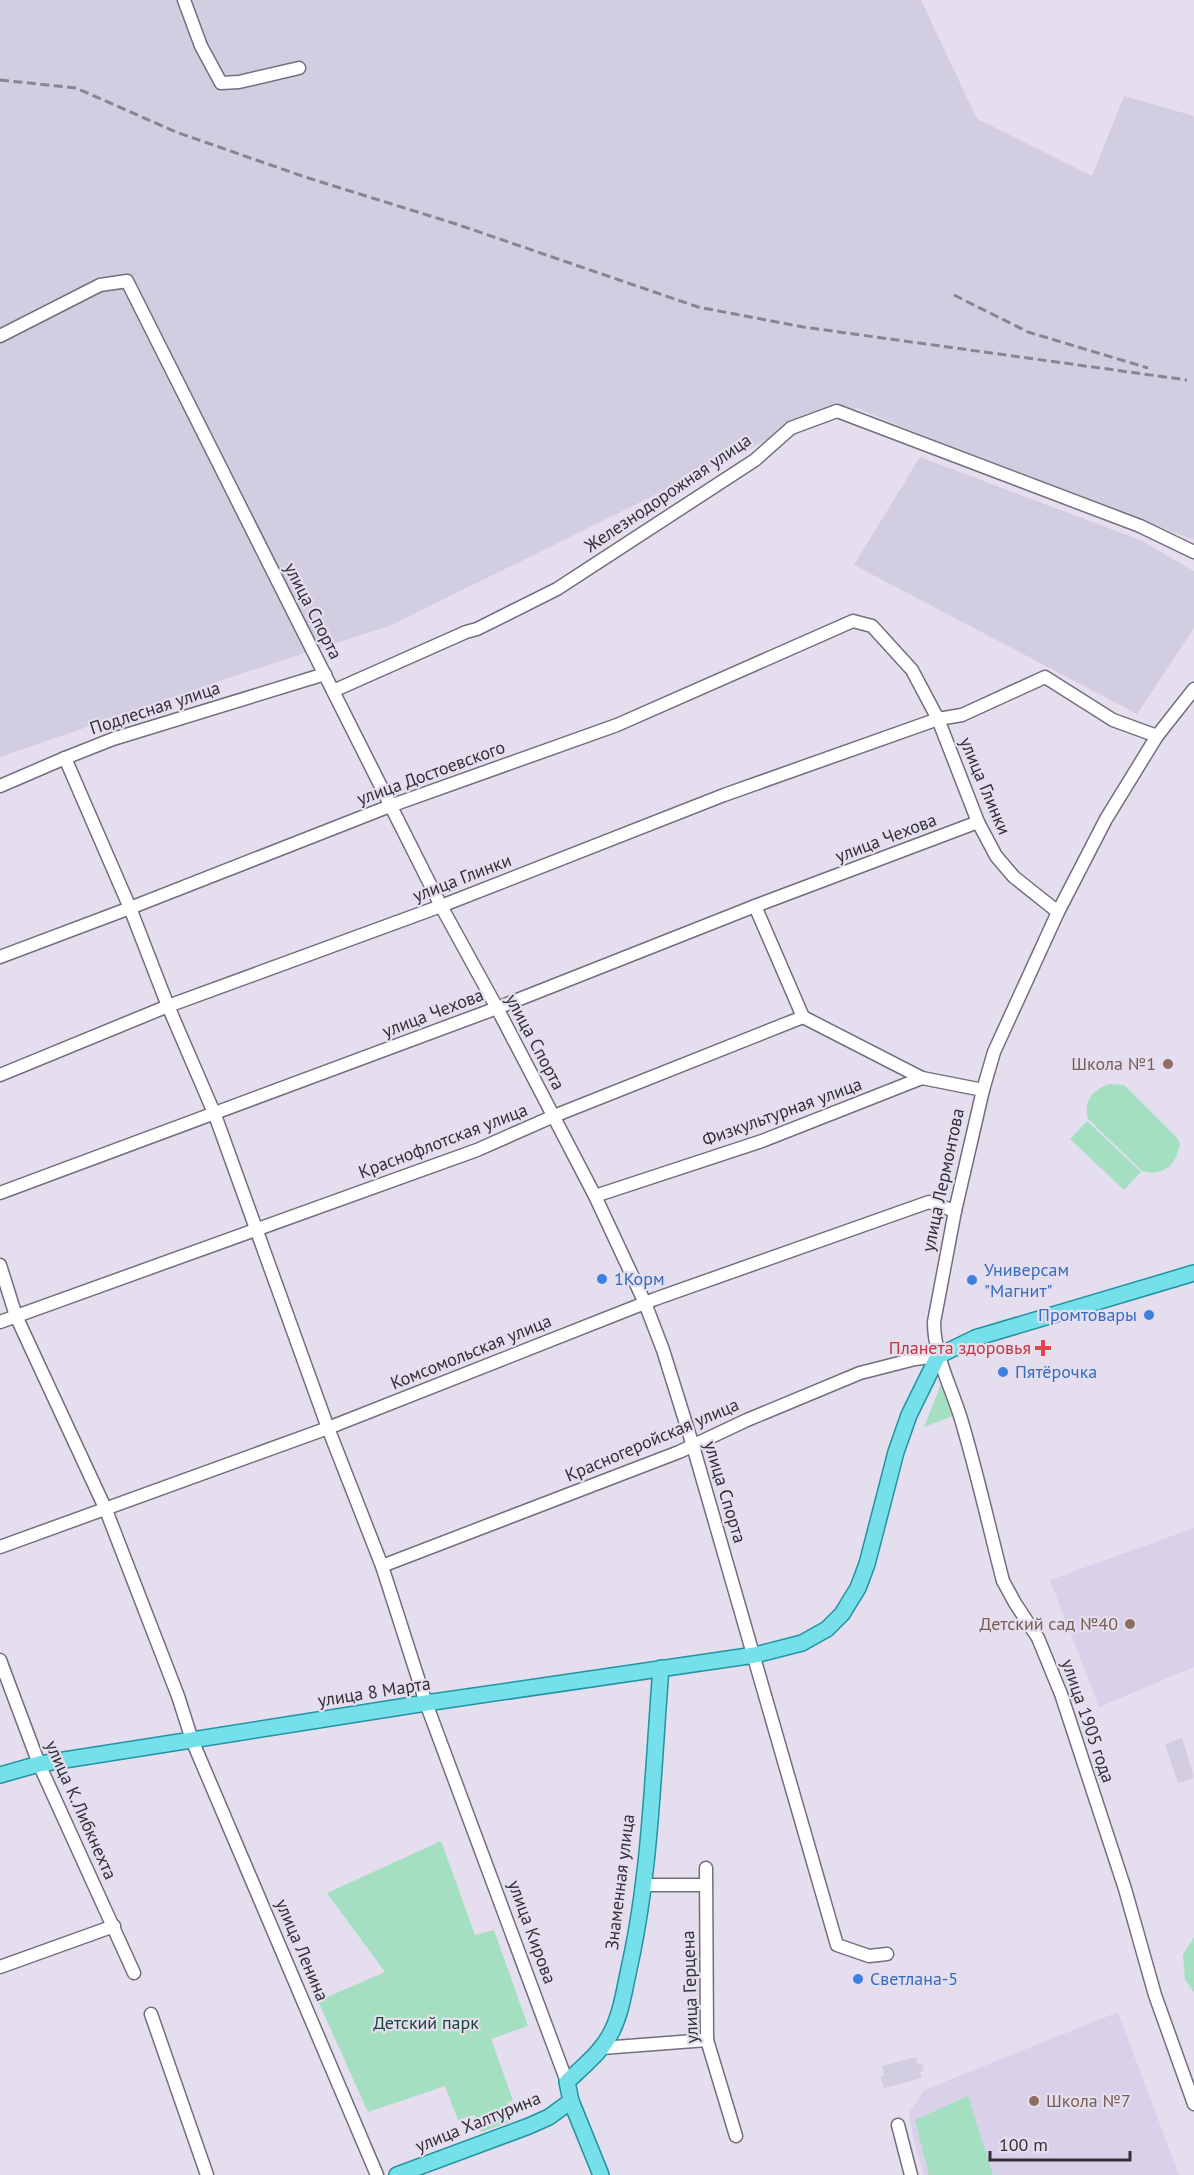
<svg xmlns="http://www.w3.org/2000/svg" width="1194" height="2175" font-family="'PT Sans',sans-serif">
	<style>
		.built { fill: #d9d1e9 }
		.industrial { fill: #d3cde2 }
		.green { fill: #a5dfc2 }
		.lines { fill: none; stroke-linecap: round; stroke-linejoin: round }
		.minor-casing { stroke: #736e7d; stroke-width: 15 }
		.major-casing { stroke: #2293a2; stroke-width: 18 }
		.minor { stroke: #fff; stroke-width: 12 }
		.major { stroke: #75dfea; stroke-width: 15 }
		.rail { stroke: #898590; stroke-width: 3; stroke-dasharray: 9 4.5; stroke-linecap: butt }
		.education-dot { fill: #8d6e63; stroke: #e4deef; stroke-width: 2 }
		.shop-dot { fill: #3f7fe0; stroke: #e4deef; stroke-width: 2 }
		.health-dot { fill: #e0444e; stroke: #e4deef; stroke-width: 2 }
		.labels { text-anchor: middle; stroke-width: 4.5; stroke-linejoin: round; paint-order: stroke }
		.street-label { font-size: 18px; fill: #323037; stroke: #e4deef }
		.education-label { font-size: 18px; fill: #785e54; stroke: #e4deef; text-anchor: end }
		.shop-label { font-size: 18px; fill: #366cbe; stroke: #e4deef; text-anchor: start }
		.health-label { font-size: 18px; fill: #be3a42; stroke: #e4deef; text-anchor: end }
		.park-label { font-size: 18px; fill: #1c4533; stroke: #e4deef }
	</style>
	<rect width="100%" height="100%" fill="#e4deef"/>
	<g class="built">
		<path d="M1194,1528V1667L1099,1707L1050,1580Z"/>
		<path d="M1118,2012L1179,2175H924L912,2133L909,2113L924,2090Z"/>
	</g>
	<g class="industrial">
		<path d="M0,0H921L977,119L1092,176L1124,96L1194,116V540L937,442L857,408L791,428L389,626L234,676L0,757Z"/>
		<path d="M920,457L1140,540L1194,571V628L1137,714L854,565Z"/>
		<path d="M1182,1738L1194,1778L1178,1783L1165,1744Z"/>
		<path d="M916,2057L918,2064L922,2063L924,2071L920,2072L922,2078L884,2088L880,2076L884,2075L882,2066Z"/>
	</g>
	<g class="green">
		<path d="M1110,1084L1124,1085L1178,1139L1180,1143C1177,1164 1164,1177 1142,1171L1088,1119C1083,1101 1093,1089 1110,1084Z"/>
		<path d="M1087,1121L1141,1172L1124,1190L1070,1139Z"/>
		<path d="M943,1379L955,1415L924,1427Z"/>
		<path d="M441,1841L475,1935L494,1930L528,2026L491,2039L513,2100L507,2103L513,2121L481,2132L475,2115L458,2120L445,2086L368,2112L318,2001L385,1972L327,1893Z"/>
		<path d="M1194,1937V1992L1185,1980L1183,1955Z"/>
		<path d="M968,2096L993,2175H929L915,2120Z"/>
	</g>
	<g class="lines">
		<defs>
			<g id="minor">
				<path d="M184,0L201,46L221,83L239,82L299,68"/>
				<path d="M0,336L100,285L127,281L441,906L497,1008L595,1196L645,1303L663,1350L693,1446L837,1945L869,1956L887,1954"/>
				<path d="M1194,689L1157,736L1106,819L1058,912L994,1052L983,1090L955,1211L934,1322C934,1356 951,1386 961,1419C977,1472 989,1527 1003,1581L1015,1603L1038,1638L1061,1694L1125,1889L1155,1995L1194,2104"/>
				<path d="M333,691L466,632L477,629L557,589L755,460L791,428L837,411L1140,526L1194,552"/>
				<path d="M65,758L130,908L168,1006L215,1115L328,1428L382,1566L426,1703L567,2082"/>
				<path d="M0,786L65,758L113,739L325,674"/>
				<path d="M755,906L803,1017"/>
				<path d="M0,957L130,908L390,806L617,725L853,621L872,626L912,670L938,719L978,822L996,856L1014,877L1058,912"/>
				<path d="M0,1075L168,1006L441,906L724,795L938,719L962,715L1045,677L1113,720L1157,736"/>
				<path d="M0,1193L497,1008L755,906L978,822"/>
				<path d="M595,1196L762,1141L922,1078L983,1090"/>
				<path d="M0,1265L16,1316L106,1510L178,1696L192,1740L377,2175"/>
				<path d="M0,1322L477,1150L554,1116L803,1017L922,1078"/>
				<path d="M0,1547L328,1428L655,1299L929,1202L955,1211"/>
				<path d="M382,1566L679,1452L747,1420L860,1373L915,1359L938,1356"/>
				<path d="M0,1660L39,1764L134,1973"/>
				<path d="M706,1868L707,2040L736,2136"/>
				<path d="M643,1885H705"/>
				<path d="M0,1967L114,1926"/>
				<path d="M151,2014L207,2175"/>
				<path d="M602,2048L707,2040"/>
				<path d="M898,2125L911,2175"/>
			</g>
			<g id="major">
				<path d="M0,1775L39,1764L426,1703L755,1655L802,1643L827,1629L842,1614L858,1588L867,1564L896,1452L909,1415L938,1356L975,1338L1194,1273"/>
				<path d="M397,2175L529,2126L549,2117L571,2101"/>
				<path d="M601,2175L571,2101L567,2082C583,2066 602,2052 612,2031C622,2011 625,1986 630,1964C651,1868 653,1766 661,1668"/>
			</g>
		</defs>
		<use href="#minor" class="minor-casing"/>
		<use href="#major" class="major-casing"/>
		<use href="#minor" class="minor"/>
		<use href="#major" class="major"/>
		<g class="rail">
			<path d="M0,80L76,88L176,132L305,177L456,224L698,307L803,327L1187,380"/>
			<path d="M954,295L1028,332L1148,368"/>
		</g>
	</g>
	<g class="education-dot">
		<circle cx="1168" cy="1064" r="6"/>
		<circle cx="1130" cy="1624" r="6"/>
		<circle cx="1034" cy="2101" r="6"/>
	</g>
	<g class="shop-dot">
		<circle cx="602" cy="1279" r="6"/>
		<circle cx="972" cy="1280" r="6"/>
		<circle cx="1149" cy="1315" r="6"/>
		<circle cx="1003" cy="1372" r="6"/>
		<circle cx="858" cy="1979" r="6"/>
	</g>
	<path class="health-dot" d="M1040 1339h6v6h6v6h-6v6h-6v-6h-6v-6h6z"/>
	<g class="labels">
		<g class="street-label">
			<text transform="translate(668 493) rotate(-34)" y="6">Железнодорожная улица</text>
			<text transform="translate(313 611) rotate(63)" y="6">улица Спорта</text>
			<text transform="translate(155 708) rotate(-18)" y="6">Подлесная улица</text>
			<text transform="translate(431 773) rotate(-20)" y="6">улица Достоевского</text>
			<text transform="translate(985 786) rotate(67)" y="6">улица Глинки</text>
			<text transform="translate(886 838) rotate(-21)" y="6">улица Чехова</text>
			<text transform="translate(462 878) rotate(-21)" y="6">улица Глинки</text>
			<text transform="translate(433 1013) rotate(-21)" y="6">улица Чехова</text>
			<text transform="translate(535 1042) rotate(62)" y="6">улица Спорта</text>
			<text transform="translate(782 1112) rotate(-20)" y="6">Физкультурная улица</text>
			<text transform="translate(443 1141) rotate(-21)" y="6">Краснофлотская улица</text>
			<text transform="translate(943 1180) rotate(-78)" y="6">улица Лермонтова</text>
			<text transform="translate(471 1352) rotate(-22)" y="6">Комсомольская улица</text>
			<text transform="translate(652 1440) rotate(-23)" y="6">Красногеройская улица</text>
			<text transform="translate(725 1492) rotate(73)" y="6">улица Спорта</text>
			<text transform="translate(374 1692) rotate(-9)" y="6">улица 8 Марта</text>
			<text transform="translate(1088 1721) rotate(71)" y="6">улица 1905 года</text>
			<text transform="translate(81 1810) rotate(66)" y="6">улица К.Либкнехта</text>
			<text transform="translate(620 1882) rotate(-83)" y="6">Знаменная улица</text>
			<text transform="translate(532 1932) rotate(70)" y="6">улица Кирова</text>
			<text transform="translate(302 1950) rotate(67)" y="6">улица Ленина</text>
			<text transform="translate(690 1987) rotate(-92)" y="6">улица Герцена</text>
			<text transform="translate(478 2122) rotate(-22)" y="6">улица Халтурина</text>
		</g>
		<g class="education-label">
			<text x="1156" y="1070">Школа №1</text>
			<text x="1118" y="1630">Детский сад №40</text>
			<text x="1046" y="2107" text-anchor="start">Школа №7</text>
		</g>
		<g class="shop-label">
			<text x="984" y="1276">Универсам<tspan x="984" dy="21">"Магнит"</tspan></text>
			<text x="614" y="1285">1Корм</text>
			<text x="1137" y="1321" text-anchor="end">Промтовары</text>
			<text x="1015" y="1378">Пятёрочка</text>
			<text x="870" y="1985">Светлана-5</text>
		</g>
		<g class="health-label">
			<text x="1031" y="1354">Планета здоровья</text>
		</g>
		<g class="park-label">
			<text x="426" y="2029">Детский парк</text>
		</g>
	</g>
	<path d="M990 2151v9h140v-9" fill="none" stroke="#323037" stroke-width="3"/>
	<text x="999" y="2151" font-size="18" fill="#323037" stroke="#e4deef" stroke-width="4.5" paint-order="stroke">100 m</text>
</svg>
